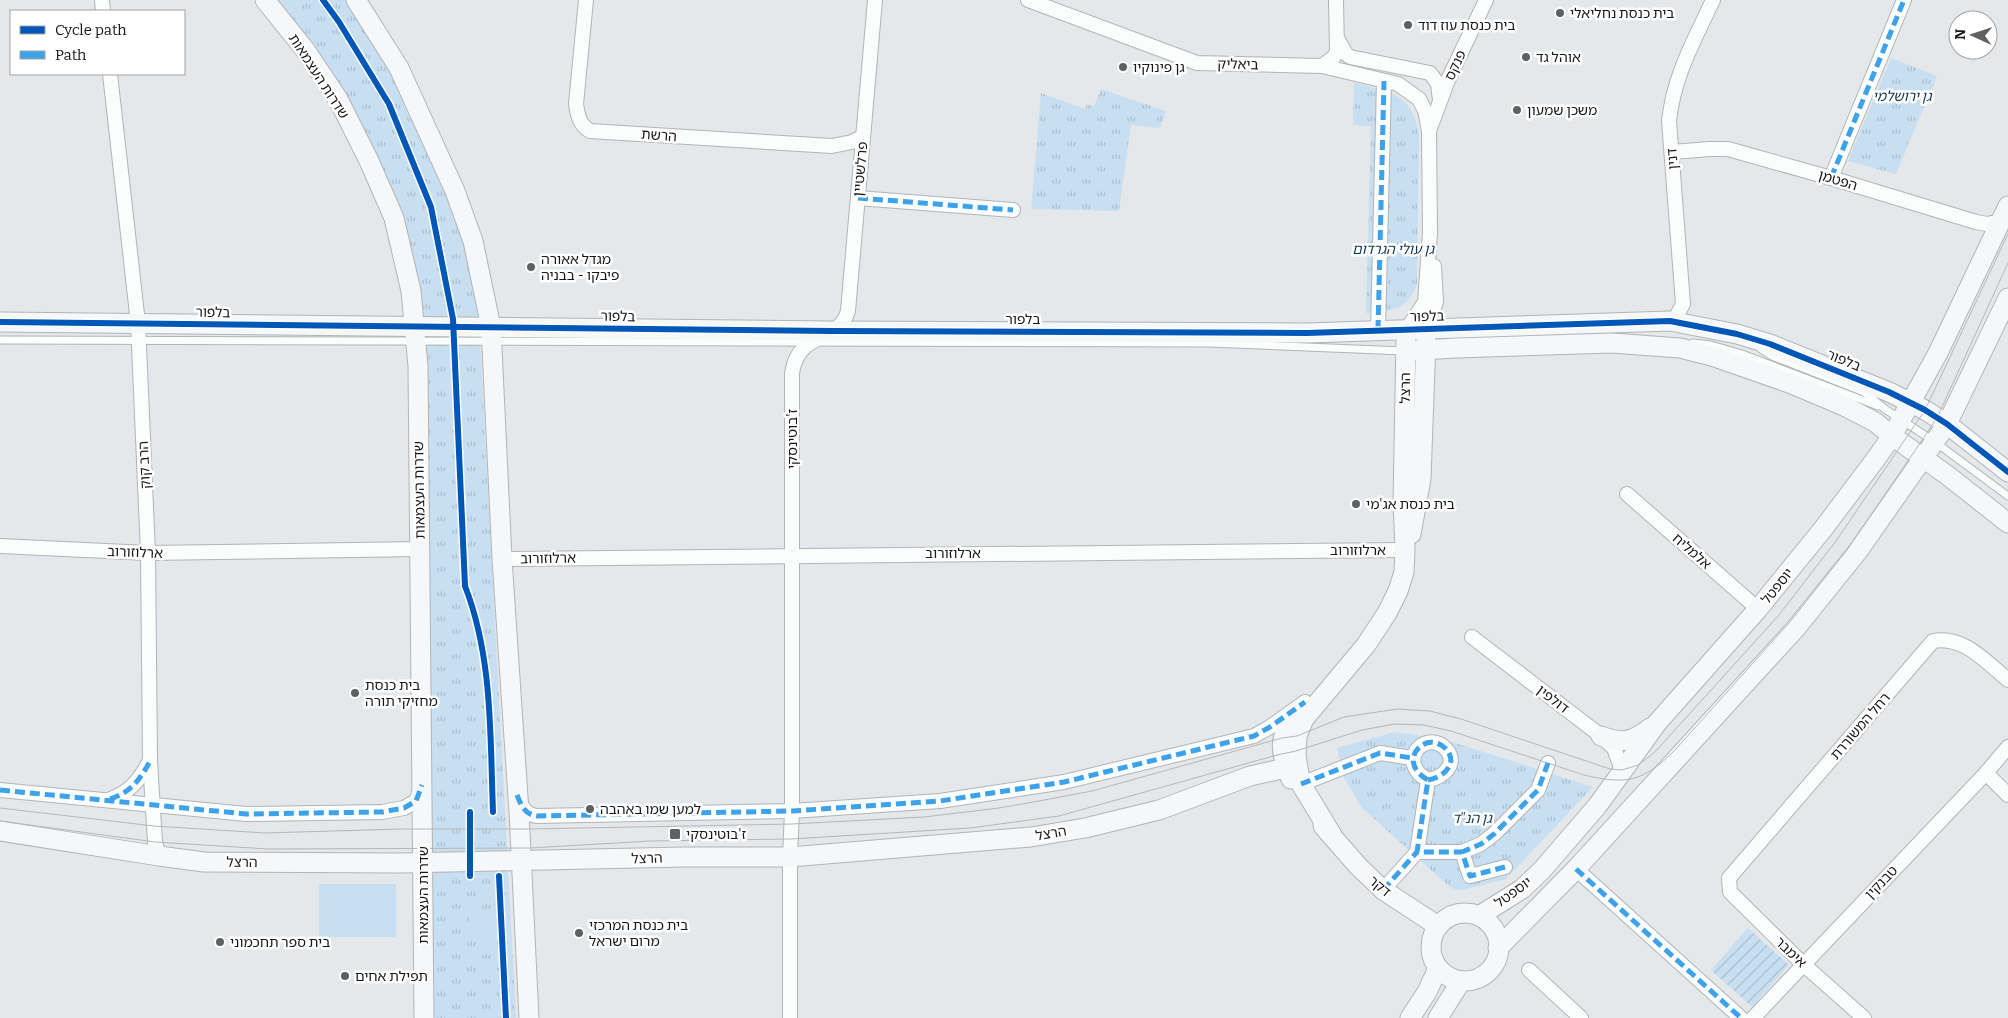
<svg xmlns="http://www.w3.org/2000/svg" width="2008" height="1018" font-family="Bitter,'Noto Sans Hebrew',serif">
	<style>
		.grass { fill: url(#grass-tufts) }
		.garden { fill: url(#garden-furrows) }
		.pitch { fill: #c7dff1 }
		.lines { fill: none; stroke-linecap: round; stroke-linejoin: round }
		.lane-casing { stroke: #b2b4b5; stroke-width: 9 }
		.street-casing { stroke: #b2b4b5; stroke-width: 16 }
		.secondary-casing { stroke: #b2b4b5; stroke-width: 21 }
		.lane { stroke: #fbfcfc; stroke-width: 7 }
		.street { stroke: #fbfcfc; stroke-width: 14 }
		.secondary { stroke: #f5f7f8; stroke-width: 19 }
		.tram { stroke: #b5b6b6; stroke-width: 1 }
		.quiet { stroke: #3da2ea; stroke-width: 5; stroke-dasharray: 10 5; stroke-linecap: butt }
		.cycleway-casing { stroke: #fff; stroke-width: 9 }
		.cycleway { stroke: #0057b8; stroke-width: 6 }
		.poi-dot { fill: #5e6162; stroke: #fff; stroke-width: 2 }
		.labels { text-anchor: middle; stroke-width: 5; stroke-linejoin: round; paint-order: stroke }
		.poi-label { font-size: 14px; fill: #161819; stroke: #fff; text-anchor: start }
		.street-label { font-size: 14px; fill: #161819; stroke: #fff }
		.park-label { font-size: 14px; font-style: italic; fill: #12384f; stroke: #fff }
	</style>
	<defs>
		<pattern id="grass-tufts" width="24" height="20" patternUnits="userSpaceOnUse" patternTransform="scale(1.25)"><rect width="24" height="20" fill="#c7dff1"/><path d="M3 7l-1-3M5 7V3M7 7l1-3M15 17l-1-3M17 17v-4M19 17l1-3" fill="none" stroke="#aabfce"/></pattern>
		<pattern id="garden-furrows" width="10" height="10" patternUnits="userSpaceOnUse" patternTransform="scale(1.25)"><rect width="10" height="10" fill="#c7dff1"/><path d="M-1 1l2-2M0 10L10 0M9 11l2-2" fill="none" stroke="#aabfce"/></pattern>
	</defs>
	<rect width="100%" height="100%" fill="#e5e8ea"/>
	<g class="grass">
		<path d="M274,0H345L366,29L402,90L432,160L458,224L471,274L479,322L516,1018H432L426,369L399,216Z"/>
		<path d="M1891,58L1937,76L1896,174L1848,161Z"/>
		<path d="M1354,83C1389,91 1412,93 1419,134L1417,283C1409,310 1392,311 1366,313L1371,126L1353,125Z"/>
		<path d="M1101,89L1166,111L1160,128L1131,125L1119,211L1031,209L1041,93L1085,109L1087,104L1094,106Z"/>
		<path d="M1395,732L1443,739L1593,787L1506,879L1466,889L1457,890L1450,887L1362,808L1343,776L1337,748Z"/>
	</g>
	<path class="garden" d="M1748,928L1789,965L1752,1007L1711,970Z"/>
	<g class="pitch">
		<rect x="319" y="884" width="77" height="53"/>
		<path d="M491,914L492,934L470,935L469,915Z"/>
	</g>
	<g class="lines">
		<defs>
			<g id="lane">
				<path d="M0,340L1209,343L1404,351"/>
				<path d="M1693,343L1711,345L1742,354L1878,406"/>
				<path d="M1761,349L1772,356L1864,392L1885,409L1935,442L2008,496"/>
			</g>
			<g id="street">
				<path d="M102,0L103,11"/>
				<path d="M586,0L576,104C578,116 579,124 590,131L832,146L852,142L862,137"/>
				<path d="M1028,0L1197,63L1322,66L1398,84L1419,99L1425,111L1429,131L1430,233L1425,302L1407,329"/>
				<path d="M1337,38L1346,54L1350,57L1430,73L1438,84L1440,100"/>
				<path d="M1322,66L1333,58L1337,52L1336,0"/>
				<path d="M110,74L138,323L148,553L150,761L155,842L159,856"/>
				<path d="M1429,131L1448,80L1486,0"/>
				<path d="M1672,152L1710,149H1728L1831,178L1976,222L1987,224L2001,221"/>
				<path d="M1831,178L1904,0"/>
				<path d="M858,198L1013,210"/>
				<path d="M1670,321L1676,317L1683,304L1669,121C1674,75 1694,41 1713,0"/>
				<path d="M1426,328L1436,302L1434,266"/>
				<path d="M1378,330L1384,81"/>
				<path d="M1627,494L1758,609"/>
				<path d="M0,546L148,553L420,549"/>
				<path d="M502,559L1405,550"/>
				<path d="M1472,637L1596,732L1614,748L1622,770"/>
				<path d="M1986,773L2008,795"/>
				<path d="M1428,780C1443,778 1460,763 1445,748C1425,729 1395,762 1428,780L1417,852H1462"/>
				<path d="M1301,784L1380,753L1412,758"/>
				<path d="M0,790L246,814L382,812L404,808L416,801L421,788"/>
				<path d="M519,798C522,808 526,815 537,816L792,811L940,801L1064,782L1254,736L1270,727L1305,702"/>
				<path d="M108,800C129,793 139,781 149,762"/>
				<path d="M1505,867L1470,876L1462,852L1481,844L1494,834L1538,790L1548,763"/>
				<path d="M1576,869L1741,1018"/>
				<path d="M1383,890L1417,852"/>
				<path d="M1529,970L1581,1018"/>
				<path d="M790,1018V857L792,811V373C799,329 838,345 848,311L875,0"/>
				<path d="M1753,1018L1986,773L2008,747"/>
				<path d="M1864,1018L1803,964L1730,892L1729,878L1933,641C1964,635 1987,663 2008,680"/>
			</g>
			<g id="secondary">
				<path d="M265,0L306,51L338,99L369,161L394,218L411,291L418,366L424,1018"/>
				<path d="M356,0L399,68L455,191L473,241L491,327L502,559L519,812L529,1018"/>
				<path d="M0,322L833,331L1307,333L1670,321L1737,334L1770,344L1889,392L1925,410L1947,424L2008,472"/>
				<path d="M1405,351L1456,348L1612,343L1680,348L1712,356L1792,384L1844,406L1875,422L1892,436L1947,475L2008,523"/>
				<path d="M1411,534L1421,479L1426,340"/>
				<path d="M1601,736C1622,744 1632,742 1650,728"/>
				<path d="M1291,779C1279,749 1278,738 1297,712"/>
				<path d="M1323,826L1358,866L1383,890L1438,926"/>
				<path d="M0,831L159,856L204,862L400,863L684,857H790L1031,837L1085,828L1159,810L1250,776L1286,768L1294,763L1296,757"/>
				<path d="M1332,835L1301,784L1296,757L1297,736L1304,719L1366,645L1387,613L1398,591L1404,572L1405,550L1403,501L1406,340"/>
				<circle cx="1465" cy="947" r="34"/>
				<path d="M1479,916L1522,889L1542,870L1598,805L1657,723L1758,609L1823,529L1875,460L1892,436L1938,353L2008,206"/>
				<path d="M1498,948L1576,869L1796,628L1858,551L1947,424L2008,298"/>
				<path d="M1410,1018L1427,992L1438,968"/>
				<path d="M1438,1018L1461,981"/>
			</g>
		</defs>
		<use href="#lane" class="lane-casing"/>
		<use href="#street" class="street-casing"/>
		<use href="#secondary" class="secondary-casing"/>
		<use href="#lane" class="lane"/>
		<use href="#street" class="street"/>
		<use href="#secondary" class="secondary"/>
		<g class="tram">
			<path d="M0,808L154,826L265,833L400,829H530L792,824L924,817L999,808L1039,801L1092,791L1282,738L1297,736L1344,717L1397,709L1430,711L1461,719L1610,769L1622,770L1638,765L1654,753L1779,615L1836,541L1925,410L2008,234"/>
			<path d="M0,821L155,842L268,849L530,848L650,841L791,839L970,828L1059,816L1277,755L1296,751L1362,730L1395,724L1424,725L1451,731L1584,775C1626,785 1643,782 1674,751L1789,623L1847,550L1914,452L1937,418L2008,263"/>
		</g>
		<g class="quiet">
			<path d="M1831,178L1904,0"/>
			<path d="M858,198L1013,210"/>
			<path d="M1378,330L1384,81"/>
			<path d="M1428,780C1443,778 1460,763 1445,748C1425,729 1395,762 1428,780L1417,852H1462"/>
			<path d="M1301,784L1380,753L1412,758"/>
			<path d="M0,790L246,814L382,812L404,808L416,801L422,785"/>
			<path d="M517,795C521,805 525,815 537,816L792,811L940,801L1064,782L1254,736L1270,727L1305,702"/>
			<path d="M110,799C131,792 140,780 150,761"/>
			<path d="M1505,867L1470,876L1462,852L1481,844L1494,834L1538,790L1548,763"/>
			<path d="M1576,869L1741,1018"/>
			<path d="M1383,890L1417,852"/>
		</g>
		<defs>
			<g id="cycleway">
				<path d="M323,0L339,22L389,104L431,207L453,319L465,586C493,658 490,737 493,812"/>
				<path d="M0,322L833,331L1307,333L1670,321L1737,334L1770,344L1889,392L1925,410L1947,424L2008,472"/>
				<path d="M470,876V812"/>
				<path d="M499,876L506,1018"/>
			</g>
		</defs>
		<use href="#cycleway" class="cycleway-casing"/>
		<use href="#cycleway" class="cycleway"/>
	</g>
	<g class="poi-dot">
		<circle cx="1560" cy="13" r="5"/>
		<circle cx="1408" cy="25" r="5"/>
		<circle cx="1526" cy="57" r="5"/>
		<circle cx="1123" cy="67" r="5"/>
		<circle cx="1517" cy="110" r="5"/>
		<circle cx="531" cy="267" r="5"/>
		<circle cx="1356" cy="504" r="5"/>
		<circle cx="355" cy="693" r="5"/>
		<circle cx="590" cy="809" r="5"/>
		<rect x="669" y="828" width="12" height="12" rx="2.5"/>
		<circle cx="579" cy="933" r="5"/>
		<circle cx="220" cy="942" r="5"/>
		<circle cx="345" cy="976" r="5"/>
	</g>
	<g class="labels">
		<g class="poi-label">
			<text x="1570" y="18">בית כנסת נחליאלי</text>
			<text x="1418" y="30">בית כנסת עוז דוד</text>
			<text x="1536" y="62">אוהל גד</text>
			<text x="1133" y="72">גן פינוקיו</text>
			<text x="1527" y="115">משכן שמעון</text>
			<text x="541" y="264">מגדל אאורה<tspan x="541" dy="16">פיבקו - בבניה</tspan></text>
			<text x="1366" y="509">בית כנסת אג'מי</text>
			<text x="365" y="690">בית כנסת<tspan x="365" dy="16">מחזיקי תורה</tspan></text>
			<text x="600" y="814">למען שמו באהבה</text>
			<text x="686" y="839">ז'בוטינסקי</text>
			<text x="589" y="930">בית כנסת המרכזי<tspan x="589" dy="16">מרום ישראל</tspan></text>
			<text x="230" y="947">בית ספר תחכמוני</text>
			<text x="355" y="981">תפילת אחים</text>
		</g>
		<g class="street-label">
			<text transform="translate(1238 64) rotate(1)" y="5">ביאליק</text>
			<text transform="translate(1455 65) rotate(-65)" y="5">פנקס</text>
			<text transform="translate(319 76) rotate(57)" y="5">שדרות העצמאות</text>
			<text transform="translate(659 135) rotate(4)" y="5">הרשת</text>
			<text transform="translate(1672 159) rotate(-94)" y="5">דנין</text>
			<text transform="translate(860 169) rotate(-85)" y="5">פרלשטיין</text>
			<text transform="translate(1838 180) rotate(17)" y="5">הפטמן</text>
			<text transform="translate(213 312) rotate(1)" y="5">בלפור</text>
			<text transform="translate(618 316) rotate(1)" y="5">בלפור</text>
			<text transform="translate(1427 316) rotate(-1)" y="5">בלפור</text>
			<text x="1023" y="324">בלפור</text>
			<text transform="translate(1844 360) rotate(22)" y="5">בלפור</text>
			<text transform="translate(1405 388) rotate(-89)" y="5">הרצל</text>
			<text transform="translate(792 439) rotate(-90)" y="5">ז'בוטינסקי</text>
			<text transform="translate(144 465) rotate(-93)" y="5">הרב קוק</text>
			<text transform="translate(419 490) rotate(-91)" y="5">שדרות העצמאות</text>
			<text x="1358" y="555">ארלוזורוב</text>
			<text transform="translate(1692 551) rotate(41)" y="5">אלמליח</text>
			<text transform="translate(135 552) rotate(2)" y="5">ארלוזורוב</text>
			<text x="953" y="558">ארלוזורוב</text>
			<text transform="translate(548 558) rotate(-1)" y="5">ארלוזורוב</text>
			<text transform="translate(1777 586) rotate(-51)" y="5">יוספטל</text>
			<text transform="translate(1553 699) rotate(38)" y="5">דולפין</text>
			<text transform="translate(1860 726) rotate(-49)" y="5">רחל המשוררת</text>
			<text transform="translate(1051 833) rotate(-10)" y="5">הרצל</text>
			<text transform="translate(647 858) rotate(-2)" y="5">הרצל</text>
			<text transform="translate(242 862) rotate(1)" y="5">הרצל</text>
			<text transform="translate(1881 882) rotate(-46)" y="5">טבנקין</text>
			<text transform="translate(1380 886) rotate(40)" y="5">דקר</text>
			<text transform="translate(1513 892) rotate(-36)" y="5">יוספטל</text>
			<text transform="translate(423 895) rotate(-90)" y="5">שדרות העצמאות</text>
			<text transform="translate(1791 952) rotate(44)" y="5">אימבר</text>
		</g>
		<g class="park-label">
			<text x="1902" y="101">גן ירושלמי</text>
			<text x="1393" y="254">גן עולי הגרדום</text>
			<text x="1472" y="823">גן הנ"ד</text>
		</g>
	</g>
	<rect x="10" y="10" width="175" height="65" fill="#ffffff" stroke="#a2a3a3"/>
	<rect x="20" y="26" width="25" height="8" fill="#0057b8" stroke="#a2a3a3"/>
	<text x="55" y="35" font-size="15" fill="#161819">Cycle path</text>
	<rect x="20" y="51" width="25" height="8" fill="#3da2ea" stroke="#a2a3a3"/>
	<text x="55" y="60" font-size="15" fill="#161819">Path</text>
	<g transform="translate(1973 35) rotate(273)"><circle r="24" fill="#ffffff" stroke="#a2a3a3"/>
	<path d="M0-4L9 19L0 12L-9 19Z" fill="#5e6162"/>
	<text y="-8" font-size="14" font-weight="bold" text-anchor="middle" fill="#161819">N</text>
	</g>
</svg>
